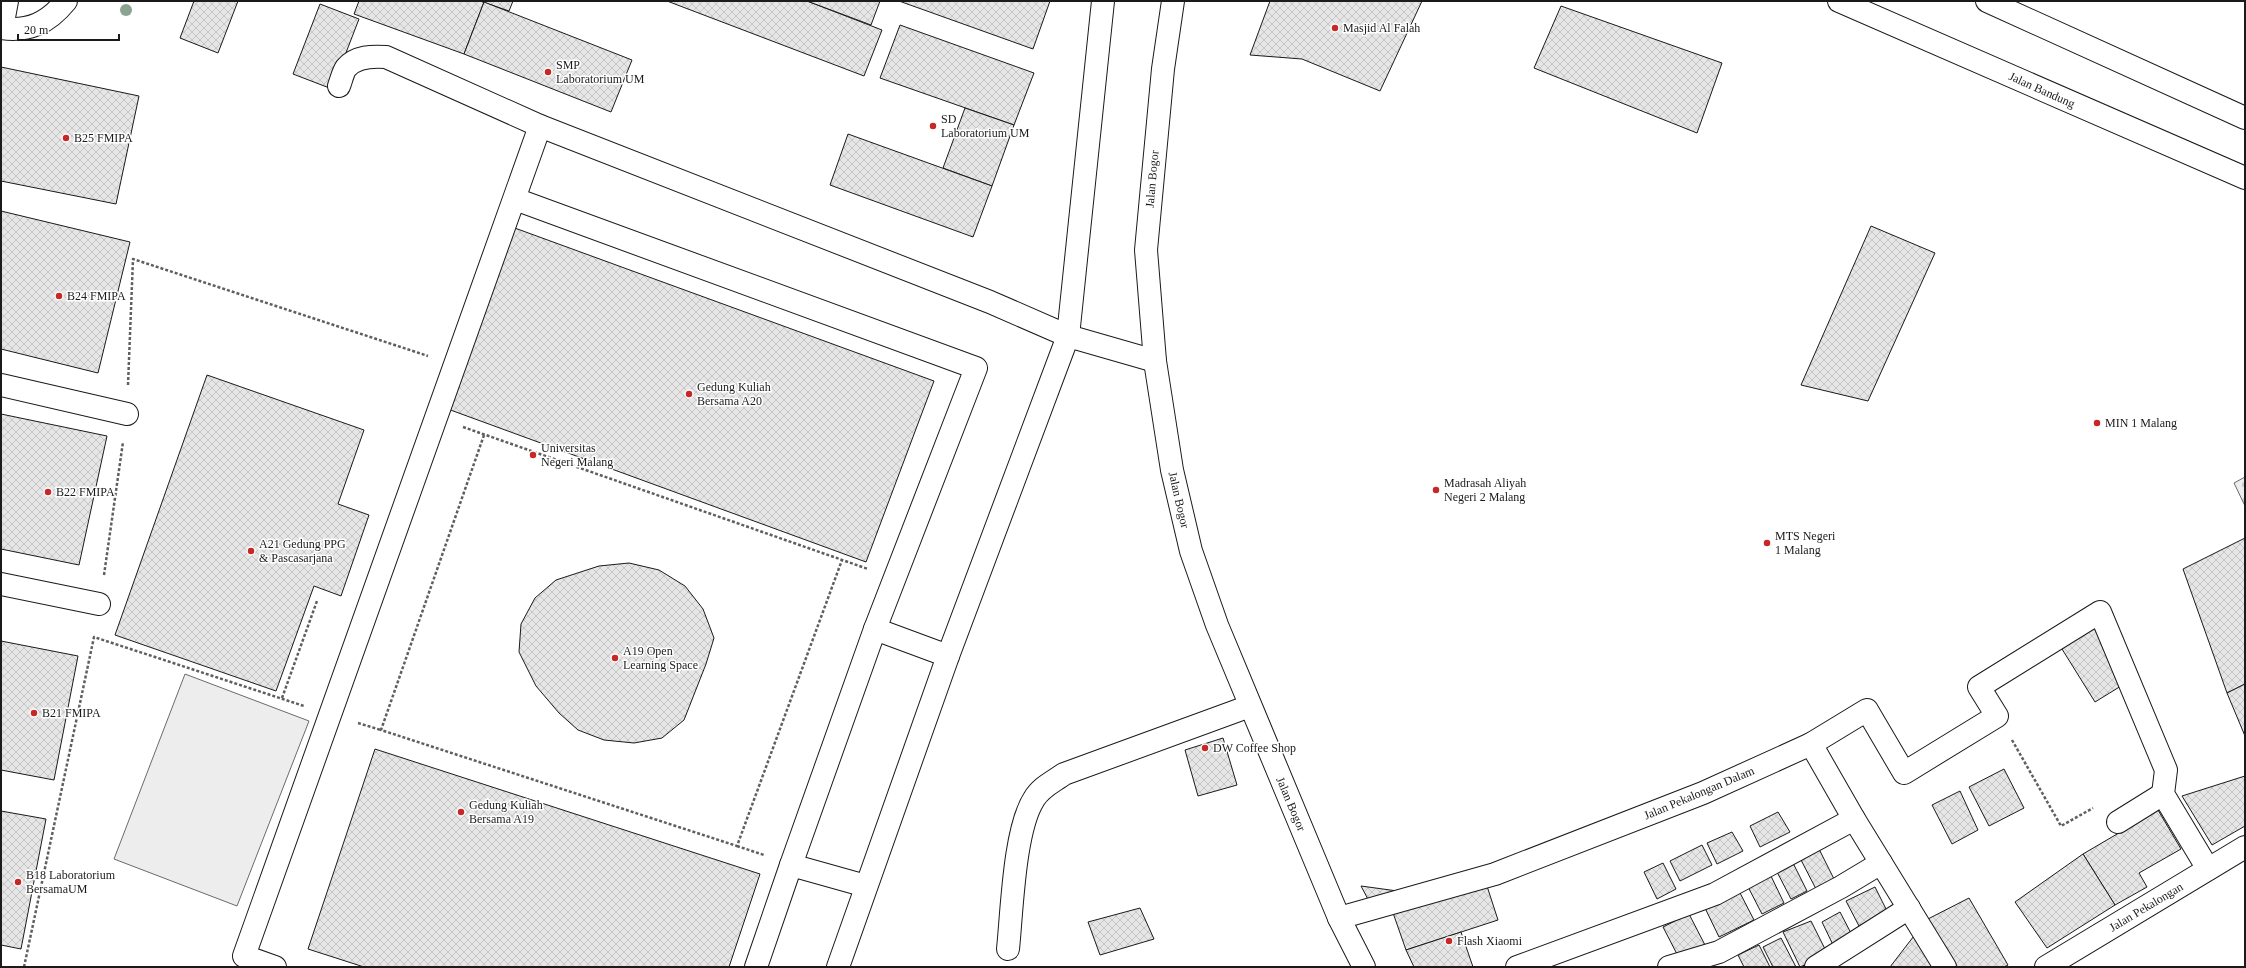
<svg xmlns="http://www.w3.org/2000/svg" width="2246" height="968" font-family="'Times New Roman',serif">
	<style>
		.built { fill: #ededed; stroke: #6a6a6a }
		.cemetery { fill: url(#cemetery-stones); stroke: #6a6a6a }
		.building { fill: url(#building-cross-hatch); stroke: #1a1a1a }
		.lines { fill: none; stroke-linecap: round; stroke-linejoin: round }
		.minor-casing { stroke: #1a1a1a; stroke-width: 24 }
		.major-casing { stroke: #1a1a1a; stroke-width: 24 }
		.path { stroke: #5f5f5f; stroke-width: 2.5; stroke-dasharray: 3 2; stroke-linecap: butt }
		.minor { stroke: #fff; stroke-width: 22 }
		.major { stroke: #fff; stroke-width: 22 }
		.tree { fill: #8aa48f }
		.poi-dot { fill: #c62828; stroke: #fff; stroke-width: 1.5 }
		.labels { text-anchor: middle; stroke-width: 3; stroke-linejoin: round; paint-order: stroke }
		.poi-label { font-size: 12px; fill: #1a1a1a; stroke: #fff; text-anchor: start }
		.street-label { font-size: 12px; fill: #1a1a1a; stroke: #fff }
	</style>
	<defs>
		<pattern id="cemetery-stones" width="16" height="16" patternUnits="userSpaceOnUse"><rect width="16" height="16" fill="#ededed"/><path d="M2 7V4a2 2 0 0 1 4 0v3zM10 15v-3a2 2 0 0 1 4 0v3z" fill="#cbcbcb"/></pattern>
		<pattern id="building-cross-hatch" width="8" height="8" patternUnits="userSpaceOnUse"><rect width="8" height="8" fill="#e6e6e6"/><path d="M0 0l8 8M0 8l8-8" fill="none" stroke="#c5c5c5"/></pattern>
	</defs>
	<rect width="100%" height="100%" fill="#fff"/>
	<path class="built" d="M185,674L309,721L237,906L114,859Z"/>
	<path class="cemetery" d="M2245,477V506L2234,483Z"/>
	<g class="building">
		<path d="M194,1H238L218,53L180,38Z"/>
		<path d="M359,1H480L484,2L464,54L354,14Z"/>
		<path d="M480,1H513L509,11Z"/>
		<path d="M667,1H807L882,30L864,76Z"/>
		<path d="M807,1H880L871,25Z"/>
		<path d="M899,1H1050L1033,49Z"/>
		<path d="M1270,1H1422L1380,91L1302,59L1250,55Z"/>
		<path d="M484,2L632,60L611,112L464,54Z"/>
		<path d="M320,4L359,19L332,89L293,74Z"/>
		<path d="M1561,6L1722,63L1697,133L1534,68Z"/>
		<path d="M900,25L1034,73L1014,125L880,78Z"/>
		<path d="M1,67L139,96L116,204L1,181Z"/>
		<path d="M965,108L1014,125L992,186L943,168Z"/>
		<path d="M848,134L992,186L973,237L830,185Z"/>
		<path d="M1,211L130,242L98,373L1,349Z"/>
		<path d="M1871,226L1935,253L1868,401L1801,385Z"/>
		<path d="M512,227L934,381L866,562L445,408Z"/>
		<path d="M207,375L364,430L338,504L369,515L341,596L314,586L276,691L115,635Z"/>
		<path d="M1,414L107,436L79,565L1,549Z"/>
		<path d="M2245,538V684L2227,693L2183,569Z"/>
		<path d="M629,563L659,570L685,586L703,609L714,638L706,664L684,720L662,738L634,743L604,740L578,730L559,713L536,686L519,652L521,624L535,598L556,580L599,566Z"/>
		<path d="M2097,617L2134,678L2095,702L2057,641Z"/>
		<path d="M1,641L78,656L54,780L1,770Z"/>
		<path d="M2245,684V736L2227,693Z"/>
		<path d="M1223,738L1237,785L1198,796L1185,750Z"/>
		<path d="M375,749L760,874L729,967H364L308,949Z"/>
		<path d="M2004,769L2024,808L1989,826L1969,787Z"/>
		<path d="M2245,776V826L2212,845L2182,796Z"/>
		<path d="M1960,791L1978,830L1952,844L1932,805Z"/>
		<path d="M2158,810L2181,849L2139,873L2147,887L2115,905L2083,854Z"/>
		<path d="M1,811L46,819L21,949L1,945Z"/>
		<path d="M1778,812L1790,832L1760,847L1750,826Z"/>
		<path d="M1732,832L1743,851L1717,864L1707,843Z"/>
		<path d="M1702,845L1712,865L1680,881L1670,861Z"/>
		<path d="M1819,849L1834,879L1816,889L1800,858Z"/>
		<path d="M2083,854L2115,905L2047,948L2015,902Z"/>
		<path d="M1792,861L1807,891L1791,899L1776,870Z"/>
		<path d="M1663,863L1676,889L1657,899L1644,872Z"/>
		<path d="M1769,872L1784,903L1762,914L1746,883Z"/>
		<path d="M1486,883L1498,920L1406,950L1392,910Z"/>
		<path d="M1361,886L1412,893L1371,905Z"/>
		<path d="M1875,887L1887,911L1859,926L1846,901Z"/>
		<path d="M1739,891L1754,920L1719,937L1705,908Z"/>
		<path d="M1969,898L2008,965L2004,967H1953L1924,921Z"/>
		<path d="M1140,908L1154,939L1100,955L1088,922Z"/>
		<path d="M1840,912L1853,937L1834,947L1822,922Z"/>
		<path d="M1689,914L1705,945L1679,958L1663,927Z"/>
		<path d="M1811,921L1828,955L1800,967L1783,932Z"/>
		<path d="M1461,932L1473,967H1414L1406,950Z"/>
		<path d="M1917,932L1939,967H1890Z"/>
		<path d="M1781,938L1796,967H1773L1763,947Z"/>
		<path d="M1759,945L1770,967H1744L1738,955Z"/>
	</g>
	<g class="lines">
		<defs>
			<g id="minor">
				<path d="M1,28C29,32 48,23 66,1"/>
				<path d="M2,28L7,1"/>
				<path d="M339,86C341,81 343,72 346,68C356,56 373,56 386,57L540,126L990,302L1068,336L1155,361"/>
				<path d="M515,199L976,368L875,629"/>
				<path d="M1,385L127,414"/>
				<path d="M1,584L99,604"/>
				<path d="M1811,744L1867,710L1904,773L1997,716L1979,687L2100,612L2166,770L2163,794L2208,869"/>
				<path d="M2118,822L2163,794"/>
				<path d="M791,865L875,629L948,656"/>
				<path d="M1339,918L1495,874L1703,793L1811,744L1854,819L1945,967"/>
				<path d="M1008,949C1012,911 1014,830 1034,799C1041,787 1053,782 1064,774L1250,706"/>
				<path d="M275,967L244,956L540,126"/>
				<path d="M756,967L791,865L866,886"/>
				<path d="M838,967L948,656L1068,336L1103,1"/>
				<path d="M1517,967L1715,894L1854,819"/>
				<path d="M1669,967L1719,952L1841,887L1881,863"/>
				<path d="M1816,967L1909,908"/>
				<path d="M2046,967L2245,847"/>
			</g>
			<g id="major">
				<path d="M1173,1L1163,69L1146,250L1155,361L1172,470L1191,551L1217,625L1339,918L1364,967"/>
				<path d="M1839,1L2245,178"/>
				<path d="M1987,1L2245,118"/>
			</g>
		</defs>
		<use href="#minor" class="minor-casing"/>
		<use href="#major" class="major-casing"/>
		<g class="path">
			<path d="M128,385L133,259L428,356"/>
			<path d="M463,427L868,569"/>
			<path d="M484,435L381,730L737,846L842,560"/>
			<path d="M104,575L123,442"/>
			<path d="M282,698L317,601"/>
			<path d="M358,723L381,730"/>
			<path d="M2012,740L2061,826L2093,808"/>
			<path d="M737,846L764,855"/>
			<path d="M24,967L94,637L304,706"/>
		</g>
		<use href="#minor" class="minor"/>
		<use href="#major" class="major"/>
	</g>
	<circle class="tree" cx="126" cy="10" r="6"/>
	<g class="poi-dot">
		<circle cx="1335" cy="28" r="4"/>
		<circle cx="548" cy="72" r="4"/>
		<circle cx="933" cy="126" r="4"/>
		<circle cx="66" cy="138" r="4"/>
		<circle cx="59" cy="296" r="4"/>
		<circle cx="689" cy="394" r="4"/>
		<circle cx="2097" cy="423" r="4"/>
		<circle cx="533" cy="455" r="4"/>
		<circle cx="1436" cy="490" r="4"/>
		<circle cx="48" cy="492" r="4"/>
		<circle cx="1767" cy="543" r="4"/>
		<circle cx="251" cy="551" r="4"/>
		<circle cx="615" cy="658" r="4"/>
		<circle cx="34" cy="713" r="4"/>
		<circle cx="1205" cy="748" r="4"/>
		<circle cx="461" cy="812" r="4"/>
		<circle cx="18" cy="882" r="4"/>
		<circle cx="1449" cy="941" r="4"/>
	</g>
	<g class="labels">
		<g class="poi-label">
			<text x="1343" y="32">Masjid Al Falah</text>
			<text x="556" y="69">SMP<tspan x="556" dy="14">Laboratorium UM</tspan></text>
			<text x="941" y="123">SD<tspan x="941" dy="14">Laboratorium UM</tspan></text>
			<text x="74" y="142">B25 FMIPA</text>
			<text x="67" y="300">B24 FMIPA</text>
			<text x="697" y="391">Gedung Kuliah<tspan x="697" dy="14">Bersama A20</tspan></text>
			<text x="2105" y="427">MIN 1 Malang</text>
			<text x="541" y="452">Universitas<tspan x="541" dy="14">Negeri Malang</tspan></text>
			<text x="1444" y="487">Madrasah Aliyah<tspan x="1444" dy="14">Negeri 2 Malang</tspan></text>
			<text x="56" y="496">B22 FMIPA</text>
			<text x="1775" y="540">MTS Negeri<tspan x="1775" dy="14">1 Malang</tspan></text>
			<text x="259" y="548">A21 Gedung PPG<tspan x="259" dy="14">&amp; Pascasarjana</tspan></text>
			<text x="623" y="655">A19 Open<tspan x="623" dy="14">Learning Space</tspan></text>
			<text x="42" y="717">B21 FMIPA</text>
			<text x="1213" y="752">DW Coffee Shop</text>
			<text x="469" y="809">Gedung Kuliah<tspan x="469" dy="14">Bersama A19</tspan></text>
			<text x="26" y="879">B18 Laboratorium<tspan x="26" dy="14">BersamaUM</tspan></text>
			<text x="1457" y="945">Flash Xiaomi</text>
		</g>
		<g class="street-label">
			<text transform="translate(2042 90) rotate(24)" y="4">Jalan Bandung</text>
			<text transform="translate(1152 179) rotate(-85)" y="4">Jalan Bogor</text>
			<text transform="translate(1179 500) rotate(77)" y="4">Jalan Bogor</text>
			<text transform="translate(1699 793) rotate(-23)" y="4">Jalan Pekalongan Dalam</text>
			<text transform="translate(1291 804) rotate(67)" y="4">Jalan Bogor</text>
			<text transform="translate(2146 907) rotate(-31)" y="4">Jalan Pekalongan</text>
		</g>
	</g>
	<rect width="2246" height="968" fill="none" stroke="#1a1a1a" stroke-width="4"/>
	<path d="M18 34v6h101v-6" fill="none" stroke="#1a1a1a" stroke-width="2"/>
	<text x="24" y="34" font-size="12" fill="#1a1a1a" stroke="#ffffff" stroke-width="3" paint-order="stroke">20 m</text>
</svg>
